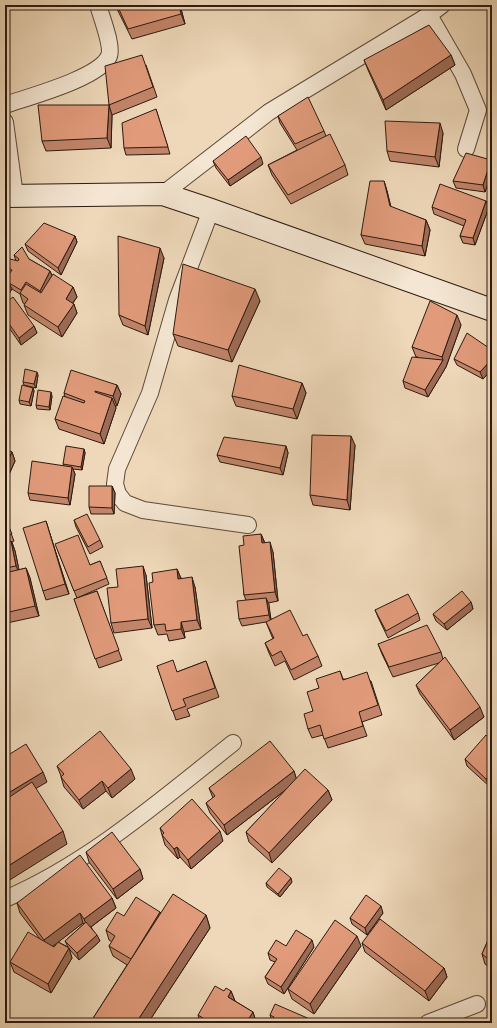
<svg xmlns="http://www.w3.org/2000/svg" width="497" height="1028" font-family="'IM FELL Great Primer',serif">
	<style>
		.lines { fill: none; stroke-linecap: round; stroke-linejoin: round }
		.street-casing { stroke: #5d4a3a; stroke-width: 18 }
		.secondary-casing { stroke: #2d1a10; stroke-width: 24 }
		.street { stroke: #f4e6d2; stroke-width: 16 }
		.secondary { stroke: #f4e6d2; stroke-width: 22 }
		.wall { fill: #c2856a; stroke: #2d1a10; fill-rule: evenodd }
		.shaded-wall { fill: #9e6c56; stroke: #2d1a10 }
		.building { fill: #e19b7b; stroke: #2d1a10 }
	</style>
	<rect width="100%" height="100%" fill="#eed8b9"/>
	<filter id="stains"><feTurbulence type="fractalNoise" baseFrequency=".005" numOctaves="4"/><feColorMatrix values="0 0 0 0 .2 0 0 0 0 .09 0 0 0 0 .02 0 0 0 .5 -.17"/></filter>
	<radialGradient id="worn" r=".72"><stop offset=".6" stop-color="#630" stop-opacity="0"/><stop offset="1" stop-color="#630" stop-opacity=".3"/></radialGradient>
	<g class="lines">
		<defs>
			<g id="street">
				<path d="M429,15L463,74L478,110L466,149"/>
				<path d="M5,105C28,97 100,78 109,56C113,46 101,16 98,5"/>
				<path d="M5,122L15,196"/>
				<path d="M163,194L269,112L429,15L442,5"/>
				<path d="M211,210L177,300L150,393L117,469L115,484L118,494L125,503L143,510L248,525"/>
				<path d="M5,899C89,863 161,800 233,743"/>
				<path d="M428,1023L477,1004"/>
			</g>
			<path id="secondary" d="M5,196L163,194L211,210L492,310"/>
		</defs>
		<use href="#street" class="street-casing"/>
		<use href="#secondary" class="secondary-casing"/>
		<use href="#street" class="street"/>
		<use href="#secondary" class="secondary"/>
	</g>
	<g class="wall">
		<path d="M115,5H180L185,24L132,39Z"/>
		<path d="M451,55L455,65L386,110L368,70L364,60Z"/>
		<path d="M146,65L157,97L112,115L111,148L46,151L42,141L109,105Z"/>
		<path d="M156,109L170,154L126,155L124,148Z"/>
		<path d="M278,116L324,131L326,136L345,165L348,175L291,204L272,175L268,165L297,150L280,123Z"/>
		<path d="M443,133L439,167L390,161L387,151Z"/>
		<path d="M491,160L492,172L485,192L456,188L453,181Z"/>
		<path d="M213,161L263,164L230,186L216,168Z"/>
		<path d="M384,181L387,191L391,207L426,220L430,230L425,256L365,244L361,235Z"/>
		<path d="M486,201L489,207L475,245L463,243L460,236L464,226L434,214L432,207Z"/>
		<path d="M75,236L77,242L61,275L28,251L25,244Z"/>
		<path d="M14,255L29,259L50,271L52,276L73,287L77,297L73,303L77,313L62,337L28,315L24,305L25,304L23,303L20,294L12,289L5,300V270L8,272L6,267L16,261Z"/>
		<path d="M164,258L148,335L123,325L119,315Z"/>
		<path d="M260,301L232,362L178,346L173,334Z"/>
		<path d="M5,303L34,326L37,333L21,345L5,322Z"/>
		<path d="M461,325L446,367L428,397L405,388L403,381L418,357H416L412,347Z"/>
		<path d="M492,350V369L483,379L457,365L454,359Z"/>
		<path d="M38,375L36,388L24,385L23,382Z"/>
		<path d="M302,383L306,393L297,419L236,406L232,396Z"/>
		<path d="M117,385L121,394L117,406H115L116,408L104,444L59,429L55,419L65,397L64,393Z"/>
		<path d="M33,388L34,391L31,406L20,404L19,400Z"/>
		<path d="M52,396L50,410L37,409L36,405Z"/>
		<path d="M355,445L350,510L313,505L310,495Z"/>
		<path d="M286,446L288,453L283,475L220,462L217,455Z"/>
		<path d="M5,449L12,452L15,461L7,479L5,478Z"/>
		<path d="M84,449L85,453L82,470L73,469L75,474L70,505L30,500L28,493L64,466L63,464Z"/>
		<path d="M112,486L115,493L114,514H91L89,507Z"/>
		<path d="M5,518L14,541L12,542L15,551L19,570L26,568L30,578L39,616L7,623L5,619Z"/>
		<path d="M74,520L100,540L103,547L90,554L76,527Z"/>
		<path d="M49,531L69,594L46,600L43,591Z"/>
		<path d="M261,534L265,543L273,552L278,601L268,603L271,619L303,636L318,656L322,666L294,680L285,661L275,666L269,653L265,643L273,639L266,622L242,626L239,619L246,600L244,595V545Z"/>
		<path d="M58,551L90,565L100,561L109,584L77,598Z"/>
		<path d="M177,569L181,578L195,587L201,629L184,632L185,638L169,641L167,634L158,635L154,625L153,582Z"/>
		<path d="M146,575L152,628L114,633L111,623L118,587Z"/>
		<path d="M97,591L122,660L99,668L74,599Z"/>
		<path d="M471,602L473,609L447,630L436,621L433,614Z"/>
		<path d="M375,610L418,613L420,620L388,638L378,617Z"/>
		<path d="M378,644L441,652L443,659L484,717L454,740L420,694L416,685L439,663L393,677L382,654Z"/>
		<path d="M206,661L219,697L187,709L190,716L176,720L157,666L177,672Z"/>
		<path d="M340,671L343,679L371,681L382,715L362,722L367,736L328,748L323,735L312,738L308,729L319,688Z"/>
		<path d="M492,741L489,786L467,766L465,759Z"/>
		<path d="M57,766L135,779L112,798L106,791L83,809L64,787L61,777V776Z"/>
		<path d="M294,771L296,778L328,790L332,800L272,863L249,842L246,832L287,789L227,835L210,813L206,803L213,798L209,788Z"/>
		<path d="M160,828L223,841L191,869L180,857L178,859L165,845Z"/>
		<path d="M86,852L140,869L143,879L117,899L89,862Z"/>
		<path d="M292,882L280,897L267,887L266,883Z"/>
		<path d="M112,898L116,908L91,927L100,941L79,960L69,949L72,958L51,993L14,972L10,962L40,939L20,913L17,903ZM83,923L84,924L65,941L68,947L58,942ZM57,943L54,947L52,946Z"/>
		<path d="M160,912L161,914L206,915L210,928L148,1023H90L127,965L113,956L109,946L112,942L109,940L106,930L124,916Z"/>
		<path d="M383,913L367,935L352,924L350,918Z"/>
		<path d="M492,931V969L485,964L482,954Z"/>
		<path d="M362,943L444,968L447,977L429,1001L365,952Z"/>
		<path d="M286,946L314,947L284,994L268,984L265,977L275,962L270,960L268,953Z"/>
		<path d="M361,946L314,1014L292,999L288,989Z"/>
		<path d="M224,991H231L235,1001L253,1012L256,1022V1023H200L198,1015Z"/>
		<path d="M270,1015L312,1020L313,1023H271L272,1021Z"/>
	</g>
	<g class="shaded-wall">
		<path d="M179,5H180L185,24L181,14Z"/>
		<path d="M451,55L455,65L386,110L383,100Z"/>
		<path d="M109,105L112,115L111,148L107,138Z"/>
		<path d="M440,123L443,133L439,167L435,157Z"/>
		<path d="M261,157L263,164L230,186L228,180Z"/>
		<path d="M491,160L492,172L485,192L483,185Z"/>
		<path d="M384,181L387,191L393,216L390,206Z"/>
		<path d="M486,201L489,207L475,245L473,238Z"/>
		<path d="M426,220L430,230L425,256L422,246Z"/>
		<path d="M75,236L77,242L61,275L58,268Z"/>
		<path d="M160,248L164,258L148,335L145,326Z"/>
		<path d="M50,271L53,278L43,297L40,291Z"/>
		<path d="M9,283L12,289L5,300V289Z"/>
		<path d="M73,287L77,297L69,308L66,299Z"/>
		<path d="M255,289L260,301L232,362L228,350Z"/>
		<path d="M74,304L77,313L62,337L58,327Z"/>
		<path d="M457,315L461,325L446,367L428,397L425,390L443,360L442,357Z"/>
		<path d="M34,326L37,333L21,345L19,338Z"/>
		<path d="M492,359V369L483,379L480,372Z"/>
		<path d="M37,372L38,375L36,388L34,384Z"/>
		<path d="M302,383L306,393L297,419L293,409Z"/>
		<path d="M117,385L121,394L117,406L113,396Z"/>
		<path d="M33,388L34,391L31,406L29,402Z"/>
		<path d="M51,392L52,396L50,410L49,407Z"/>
		<path d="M112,398L116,408L104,444L100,434Z"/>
		<path d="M351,436L355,445L350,510L347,500Z"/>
		<path d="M286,446L288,453L283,475L280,468Z"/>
		<path d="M84,449L85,453L82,470L81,467Z"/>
		<path d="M12,452L15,461L7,479L5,473V466Z"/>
		<path d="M72,467L75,474L70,505L68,498Z"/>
		<path d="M112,486L115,493L114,514L112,508Z"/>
		<path d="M46,521L49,531L69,594L65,584Z"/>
		<path d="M261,534L265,544L262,543Z"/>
		<path d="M11,541L15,551L20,575L16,566Z"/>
		<path d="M270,542L273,552L278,601L275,592Z"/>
		<path d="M143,566L146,575L152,628L148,619Z"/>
		<path d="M26,568L30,578L39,616L35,606Z"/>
		<path d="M177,569L181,579H178Z"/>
		<path d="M192,577L195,587L201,629L197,620Z"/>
		<path d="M266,598L269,604L271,622L269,615Z"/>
		<path d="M471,602L473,609L447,630L444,624Z"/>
		<path d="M181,622L184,632L185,638L181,629Z"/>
		<path d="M480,707L484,717L454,740L450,730Z"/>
		<path d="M131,769L135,779L112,798L108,788Z"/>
		<path d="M294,771L297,781L227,835L224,825Z"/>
		<path d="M43,772L47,782L5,807V795Z"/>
		<path d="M492,774V783L489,786L486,779Z"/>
		<path d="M102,781L106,791L83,809L79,800Z"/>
		<path d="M328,790L332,800L272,863L269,853Z"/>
		<path d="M63,831L67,844L5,883V868Z"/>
		<path d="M220,831L223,841L191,869L188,860Z"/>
		<path d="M177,847L180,857L178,859L174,849Z"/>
		<path d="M140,869L143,879L117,899L113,889Z"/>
		<path d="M291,878L292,882L280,897L278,894Z"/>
		<path d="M112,898L116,908L88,929L84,919Z"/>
		<path d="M381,906L383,913L367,935L365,928Z"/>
		<path d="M160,912L164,922L131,959Z"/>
		<path d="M80,913L83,923L48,950L44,940Z"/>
		<path d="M206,915L210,928L148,1023H136Z"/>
		<path d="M97,935L100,941L79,960L77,953Z"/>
		<path d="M357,936L361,946L314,1014L310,1004Z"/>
		<path d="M312,940L314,947L284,994L281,987Z"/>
		<path d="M69,948L72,958L51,993L48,984Z"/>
		<path d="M444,968L447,977L429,1001L425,991Z"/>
		<path d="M231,991L235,1001L228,997Z"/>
		<path d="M253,1012L256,1022V1023H249L248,1020Z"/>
	</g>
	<g class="building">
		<path d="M117,5H179L181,14L128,29Z"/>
		<path d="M429,25L451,55L383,100L364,60Z"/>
		<path d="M142,55L153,87L109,105L105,66Z"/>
		<path d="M308,97L324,131L295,144L278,116Z"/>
		<path d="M38,105H109L107,138L42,141Z"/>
		<path d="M156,109L168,147L124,148L122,123Z"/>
		<path d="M385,121L440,123L435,157L387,151Z"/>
		<path d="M330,134L345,165L288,195L268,165Z"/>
		<path d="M246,136L261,157L228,180L213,161Z"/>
		<path d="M466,153L491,160L483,185L453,181Z"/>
		<path d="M370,181H384L390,206L426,220L422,246L361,235Z"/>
		<path d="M440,184L486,201L473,238L460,236L466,220L432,207Z"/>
		<path d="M44,223L75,236L58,268L25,244Z"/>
		<path d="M118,236L160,248L145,326L119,315Z"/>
		<path d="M22,247L29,259L50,271L40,291L26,282L21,290L9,283L5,289V270L10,273L12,270L6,267L10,259L18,261L19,259L14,255Z"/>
		<path d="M183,264L255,289L228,350L173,334Z"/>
		<path d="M53,274L73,287L66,299L74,304L58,327L24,305L28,299L20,293L26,284L41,293Z"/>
		<path d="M13,297L34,326L19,338L5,318V303Z"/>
		<path d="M430,301L457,315L442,357L412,347Z"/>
		<path d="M467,333L492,350V359L480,372L454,359Z"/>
		<path d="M412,357L443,360L425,390L403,381Z"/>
		<path d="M239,365L302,383L293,409L232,396Z"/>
		<path d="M25,369L37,372L34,384L23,382Z"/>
		<path d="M71,370L117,385L113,396L95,391V392L112,398L100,434L55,419L63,396L84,403L85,401L64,393Z"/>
		<path d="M22,385L33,388L29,402L19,400Z"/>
		<path d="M38,390L51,392L49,407L36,405Z"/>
		<path d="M312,435L351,436L347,500L310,495Z"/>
		<path d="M224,437L286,446L280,468L217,455Z"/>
		<path d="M66,446L84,449L81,467L63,464Z"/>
		<path d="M5,449L12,452L5,466Z"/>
		<path d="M32,461L72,467L68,498L28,493Z"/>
		<path d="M89,486H112V508L89,507Z"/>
		<path d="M87,514L100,540L88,547L74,520Z"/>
		<path d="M5,518L12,534L5,537Z"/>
		<path d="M46,521L65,584L43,591L23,528Z"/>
		<path d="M261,534L262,543L270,542L275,592L244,595L239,546L244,545L243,536Z"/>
		<path d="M78,535L90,565L100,561L107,578L74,591L55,544Z"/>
		<path d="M11,541L16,566L5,568V543Z"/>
		<path d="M143,566L148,619L111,623L107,588L118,587L116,569Z"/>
		<path d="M26,568L35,606L5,613V573Z"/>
		<path d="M177,569L178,579L192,577L197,620L181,622V629L166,631L165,624L154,625L149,583L153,582L152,573Z"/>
		<path d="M97,591L119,650L95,659L74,599Z"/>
		<path d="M462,591L471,602L444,624L433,614Z"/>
		<path d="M408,594L418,613L386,631L375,610Z"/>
		<path d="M266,598L269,615L239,619L237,601Z"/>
		<path d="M290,610L303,636L307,634L318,656L291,670L281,651L272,656L265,643L274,638L266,622Z"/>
		<path d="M427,625L441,652L389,667L378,644Z"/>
		<path d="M445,657L480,707L450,730L416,685Z"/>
		<path d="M173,660L177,672L206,661L215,688L183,699L186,706L172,711L157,666Z"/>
		<path d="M340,671L343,680L367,672L378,705L359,712L363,726L324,739L320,725L308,729L304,714L313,711L307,692L319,688L316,679Z"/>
		<path d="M100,731L131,769L108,788L102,781L79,800L61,777L64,774L57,766Z"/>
		<path d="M486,735L492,741V774L486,779L465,759Z"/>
		<path d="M270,741L294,771L224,825L206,803L215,796L209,788Z"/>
		<path d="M26,744L43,772L5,795V757Z"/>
		<path d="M305,769L328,790L269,853L246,832Z"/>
		<path d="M32,782L63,831L5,868V800Z"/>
		<path d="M192,799L220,831L188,860L177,847L174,849L162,835L164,833L160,828Z"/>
		<path d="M112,832L140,869L113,889L86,852Z"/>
		<path d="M80,855L112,898L84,919L80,913L44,940L17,903Z"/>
		<path d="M279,868L291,878L278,894L266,883Z"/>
		<path d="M173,894L206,915L136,1023H90Z"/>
		<path d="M366,895L381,906L365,928L350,918Z"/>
		<path d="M136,897L160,912L131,959L109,946L115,936L106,930L117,912L124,916Z"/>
		<path d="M380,919L444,968L425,991L362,943Z"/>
		<path d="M335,920L357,936L310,1004L288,989Z"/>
		<path d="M86,922L97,935L77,953L65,941Z"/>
		<path d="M296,930L312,940L281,987L265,977L277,959L268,953L276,940L286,946Z"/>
		<path d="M492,931V962L482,954Z"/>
		<path d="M28,932L54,947L58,942L69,948L48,984L10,962Z"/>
		<path d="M215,986L224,991L226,988L231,991L228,997L253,1012L248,1020L252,1022L251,1023H211L198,1015Z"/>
		<path d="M275,1004L312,1020L311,1023H271L274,1017L270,1015Z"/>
		<path d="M492,1009V1023H485Z"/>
		<path d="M77,1019L83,1023H75Z"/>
	</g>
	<rect width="497" height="1028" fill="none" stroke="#eed8b9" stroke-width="20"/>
	<rect x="6" y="6" width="485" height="1016" fill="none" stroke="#2d1a10" stroke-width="2"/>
	<rect x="10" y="10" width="477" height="1008" fill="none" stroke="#2d1a10"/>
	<rect width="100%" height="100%" filter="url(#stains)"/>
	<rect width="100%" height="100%" fill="url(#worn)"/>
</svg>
